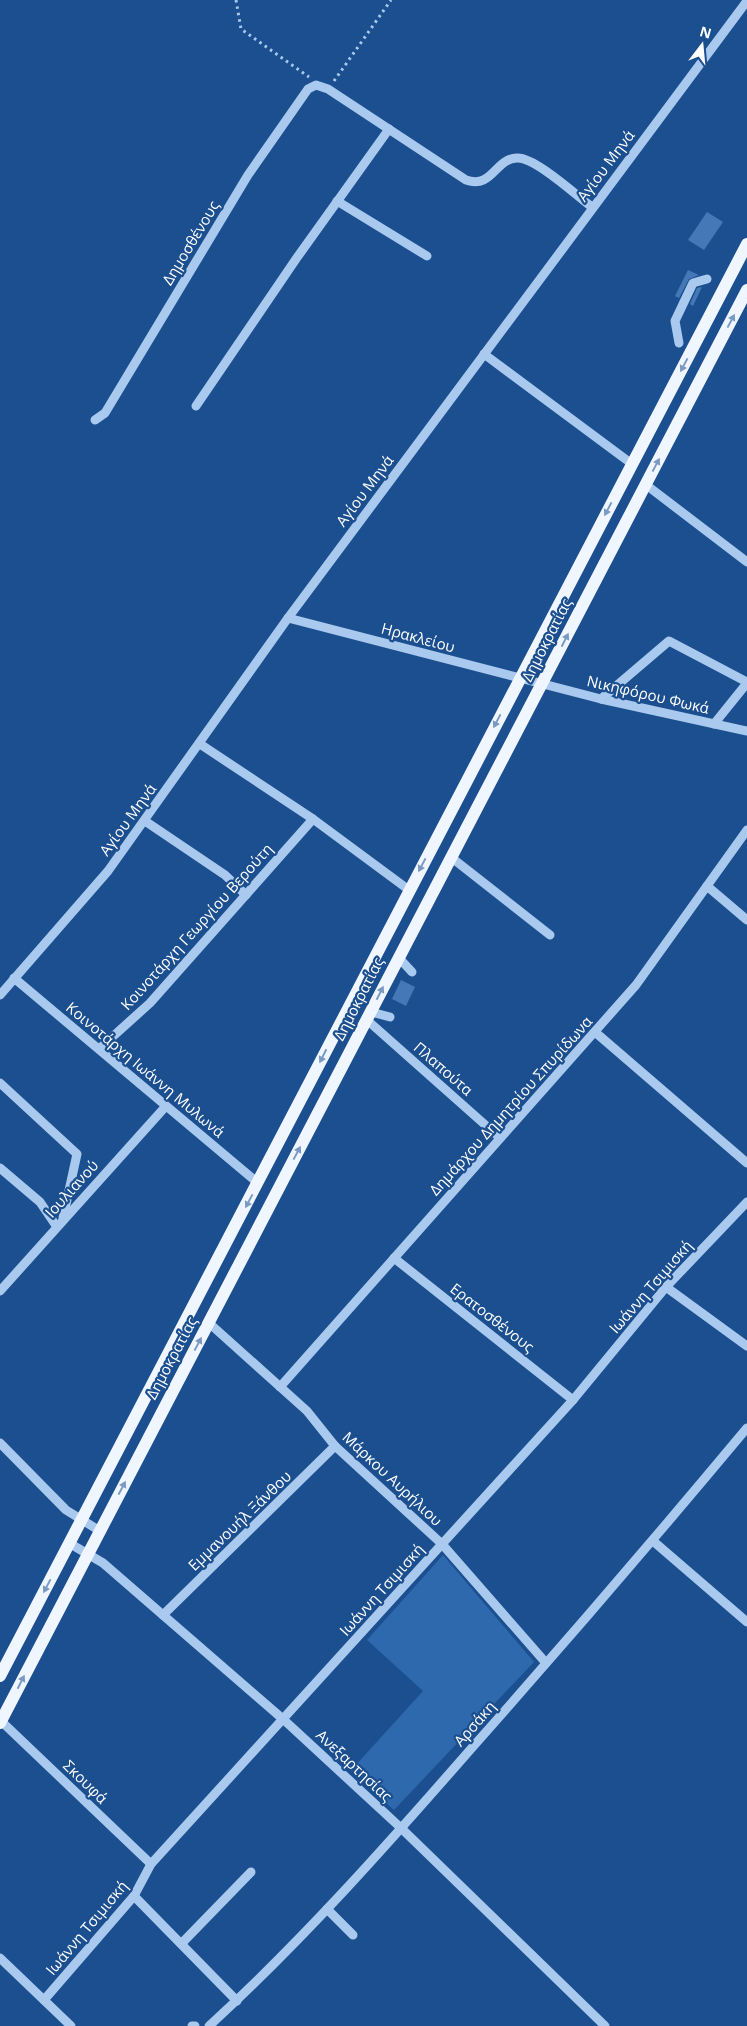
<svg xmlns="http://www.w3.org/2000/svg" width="747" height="2026" font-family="'Open Sans',sans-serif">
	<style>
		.green { fill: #2e69ad }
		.building { fill: #4478b7 }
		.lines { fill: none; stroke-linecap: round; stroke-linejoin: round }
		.path { stroke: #a9c9ee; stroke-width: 3; stroke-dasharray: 2.5 4; stroke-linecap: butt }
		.minor { stroke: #a9c9ee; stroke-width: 9 }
		.major { stroke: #f0f6ff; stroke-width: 12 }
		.oneway { fill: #7b9ac1 }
		.labels { text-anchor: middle; stroke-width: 4.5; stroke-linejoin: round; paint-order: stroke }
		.street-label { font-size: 15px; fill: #fff; stroke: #1b4f8f }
	</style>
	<rect width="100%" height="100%" fill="#1b4f8f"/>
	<path class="green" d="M443,1555L534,1662L394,1810L330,1752L333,1748L354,1767L423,1691L367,1640Z"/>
	<g class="building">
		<path d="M707,212L723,222L704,250L688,240Z"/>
		<path d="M688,270L699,275L689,279L679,298L675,296Z"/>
		<path d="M702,287L693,306L690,304L697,288Z"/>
		<path d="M401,980L415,987L406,1006L392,999Z"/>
	</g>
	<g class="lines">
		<g class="path">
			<path d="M236,0L241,29L309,77"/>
			<path d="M334,81L391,0"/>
		</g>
		<g class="minor">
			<path d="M337,201L427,256"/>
			<path d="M679,343L675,321L693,283L707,279"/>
			<path d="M484,354L632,464"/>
			<path d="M196,406L296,259L389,129"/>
			<path d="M95,420L105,413L248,175L308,89L316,85L328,89L466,180C493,189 494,159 517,158C535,157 577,196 592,207"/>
			<path d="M645,484L747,562"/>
			<path d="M288,618L601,699L747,731"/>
			<path d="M601,699L669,641L747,682"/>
			<path d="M714,724L747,683"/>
			<path d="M200,744L313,819L409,890"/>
			<path d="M145,821L225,875L246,895"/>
			<path d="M452,858L550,935"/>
			<path d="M707,886L747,920"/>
			<path d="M399,958L412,972"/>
			<path d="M14,978L258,1183"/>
			<path d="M0,995L108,871L288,618L747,1"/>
			<path d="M371,1012L390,1017"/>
			<path d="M367,1020L500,1138"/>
			<path d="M595,1032L747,1163"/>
			<path d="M99,1049L150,1003L313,819"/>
			<path d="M0,1083L77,1154L63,1218"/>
			<path d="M0,1168L40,1202L57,1227"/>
			<path d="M394,1258L573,1400"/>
			<path d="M666,1287L747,1346"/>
			<path d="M0,1291L166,1106"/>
			<path d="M209,1323L307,1411L335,1446L442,1544L546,1663"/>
			<path d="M280,1387L636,985L747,830"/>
			<path d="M0,1443L66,1510L100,1531"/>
			<path d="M653,1541L747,1622"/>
			<path d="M69,1543L103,1563L284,1720L401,1828L605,2026"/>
			<path d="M163,1615L335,1446"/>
			<path d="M1,1721L151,1864"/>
			<path d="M134,1896L237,2001"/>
			<path d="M327,1909L353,1935"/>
			<path d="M182,1943L251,1872"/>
			<path d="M0,1958L71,2026"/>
			<path d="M44,2000L134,1896L151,1864L573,1400L666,1287L747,1202"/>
			<path d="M192,2026H195"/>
			<path d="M209,2026C303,1940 387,1845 470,1750C564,1644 656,1537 747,1428"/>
		</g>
		<g class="major">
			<path d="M0,1676L747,244"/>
			<path d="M0,1723L747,290"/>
		</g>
	</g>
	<defs><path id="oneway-solid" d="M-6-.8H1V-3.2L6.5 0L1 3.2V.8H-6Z" transform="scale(1.25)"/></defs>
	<g class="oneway">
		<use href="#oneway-solid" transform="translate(731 321) rotate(-62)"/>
		<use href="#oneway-solid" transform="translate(684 365) rotate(118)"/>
		<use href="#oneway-solid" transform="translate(656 465) rotate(-62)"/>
		<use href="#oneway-solid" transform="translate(608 509) rotate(118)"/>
		<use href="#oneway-solid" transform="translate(565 640) rotate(-63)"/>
		<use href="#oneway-solid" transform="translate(497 721) rotate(118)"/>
		<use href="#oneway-solid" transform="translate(422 865) rotate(118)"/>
		<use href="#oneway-solid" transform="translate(380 993) rotate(-63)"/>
		<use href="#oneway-solid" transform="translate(323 1056) rotate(117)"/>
		<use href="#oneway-solid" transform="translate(297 1153) rotate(-62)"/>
		<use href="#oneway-solid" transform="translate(249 1201) rotate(118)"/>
		<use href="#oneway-solid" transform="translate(198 1344) rotate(-62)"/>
		<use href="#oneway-solid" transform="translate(122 1488) rotate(-62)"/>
		<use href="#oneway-solid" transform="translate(47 1586) rotate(118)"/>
		<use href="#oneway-solid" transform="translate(21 1682) rotate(-63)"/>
	</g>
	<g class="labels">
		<g class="street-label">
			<text transform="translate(606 166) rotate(-53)" y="5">Αγίου Μηνά</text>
			<text transform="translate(191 243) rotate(-59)" y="5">Δημοσθένους</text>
			<text transform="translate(365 491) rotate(-53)" y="5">Αγίου Μηνά</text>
			<text transform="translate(418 638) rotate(15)" y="5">Ηρακλείου</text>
			<text transform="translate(547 640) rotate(-63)" y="5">Δημοκρατίας</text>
			<text transform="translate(648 695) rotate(13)" y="5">Νικηφόρου Φωκά</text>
			<text transform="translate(128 820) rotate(-54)" y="5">Αγίου Μηνά</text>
			<text transform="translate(197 927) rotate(-48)" y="5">Κοινοτάρχη Γεωργίου Βερούτη</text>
			<text transform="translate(359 999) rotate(-63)" y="5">Δημοκρατίας</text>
			<text transform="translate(443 1069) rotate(41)" y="5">Πλαπούτα</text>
			<text transform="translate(145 1070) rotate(40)" y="5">Κοινοτάρχη Ιωάννη Μυλωνά</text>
			<text transform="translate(511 1106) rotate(-48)" y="5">Δημάρχου Δημητρίου Σπυρίδωνα</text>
			<text transform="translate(72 1189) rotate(-48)" y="5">Ιουλιανού</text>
			<text transform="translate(651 1287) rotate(-49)" y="5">Ιωάννη Τσιμισκή</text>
			<text transform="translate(492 1318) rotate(38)" y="5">Ερατοσθένους</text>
			<text transform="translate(172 1358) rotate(-62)" y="5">Δημοκρατίας</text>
			<text transform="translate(392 1479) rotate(43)" y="5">Μάρκου Αυρήλιου</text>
			<text transform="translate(240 1521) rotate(-44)" y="5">Εμμανουήλ Ξάνθου</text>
			<text transform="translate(382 1590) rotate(-48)" y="5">Ιωάννη Τσιμισκή</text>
			<text transform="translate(475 1724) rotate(-49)" y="5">Αρσάκη</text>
			<text transform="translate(354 1766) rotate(43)" y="5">Ανεξαρτησίας</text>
			<text transform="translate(85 1782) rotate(44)" y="5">Σκουφά</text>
			<text transform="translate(87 1928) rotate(-50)" y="5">Ιωάννη Τσιμισκή</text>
		</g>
	</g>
	<g transform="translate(702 45) rotate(16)" stroke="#1b4f8f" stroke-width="4" paint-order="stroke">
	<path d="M0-4L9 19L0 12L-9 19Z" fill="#ffffff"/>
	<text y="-8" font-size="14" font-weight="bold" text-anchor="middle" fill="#ffffff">N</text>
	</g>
</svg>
